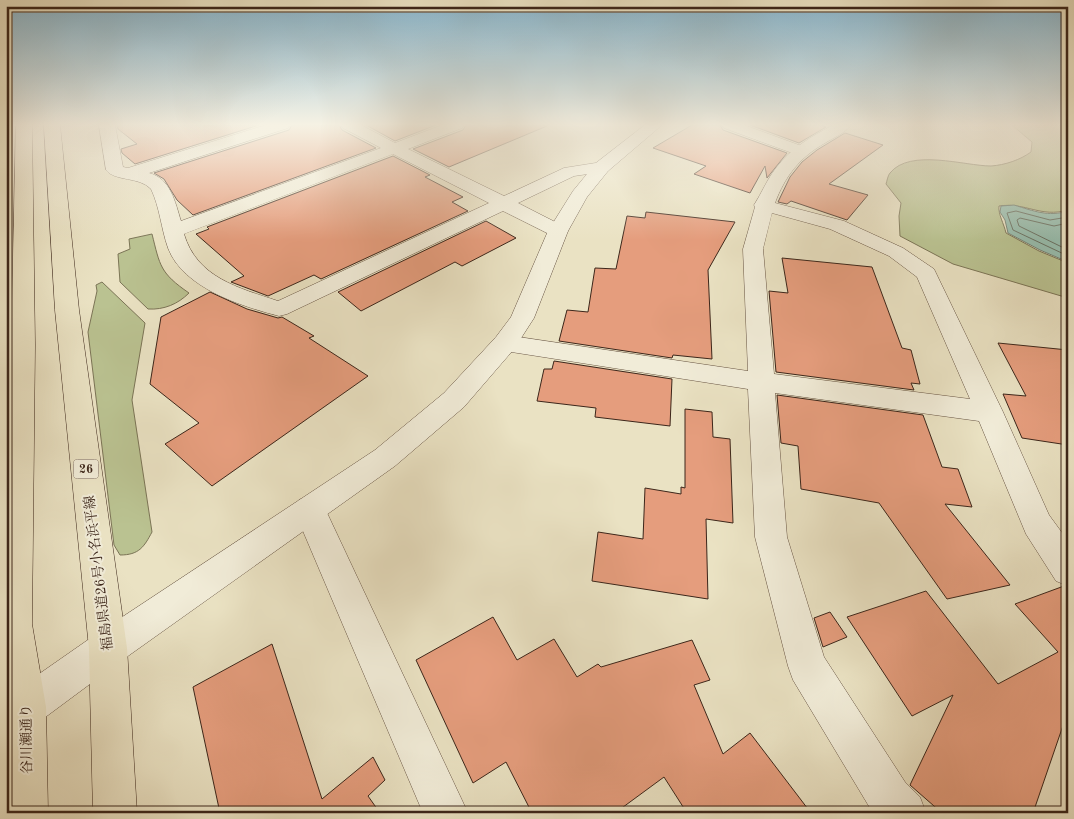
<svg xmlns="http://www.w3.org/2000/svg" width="1074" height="819" font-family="'Old Standard TT','Noto Serif JP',serif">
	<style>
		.green { fill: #bac291; stroke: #7b7456 }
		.water { fill: #98beaf; stroke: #738173 }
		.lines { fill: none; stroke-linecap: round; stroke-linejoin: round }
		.shore { stroke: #6a7264; stroke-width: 1 }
		.building { fill: #e59d7d; stroke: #3c261a }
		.minor-casing { stroke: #685544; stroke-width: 1 }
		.tertiary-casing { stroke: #685544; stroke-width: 1 }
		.primary-casing { stroke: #3c261a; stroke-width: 1 }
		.minor { fill: #f1ecd8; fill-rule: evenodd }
		.tertiary { fill: #f1ecd8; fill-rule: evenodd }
		.primary { fill: #eae2c3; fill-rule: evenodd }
		.labels { text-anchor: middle; stroke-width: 4; stroke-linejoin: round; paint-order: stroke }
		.shield { fill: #f1ecd8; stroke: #726153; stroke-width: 1 }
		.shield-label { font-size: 12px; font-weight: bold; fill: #3c261a }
		.street-label { font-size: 14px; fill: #3c261a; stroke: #f1ecd8 }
	</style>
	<rect width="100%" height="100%" fill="#eae2c3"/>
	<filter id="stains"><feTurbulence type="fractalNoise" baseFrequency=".004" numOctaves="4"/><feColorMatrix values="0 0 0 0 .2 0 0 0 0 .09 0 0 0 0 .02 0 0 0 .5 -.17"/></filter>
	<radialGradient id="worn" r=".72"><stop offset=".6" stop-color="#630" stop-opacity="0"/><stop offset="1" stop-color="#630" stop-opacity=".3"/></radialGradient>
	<g class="green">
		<path d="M1012,125H1068V210C1040,218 1026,202 999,206C998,214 1004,224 1006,233L1039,251L1068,263V298L953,264L900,236L899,216L901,203L886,184C887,181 888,175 890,173C910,148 965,166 991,166C1005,165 1020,160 1031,152L1032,142Z"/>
		<path d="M152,234C160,266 160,273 189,293C178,304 164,310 148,309L120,282L118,254L130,249L129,239Z"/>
		<path d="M102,282L145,323L132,400L152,532C144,547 139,555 120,555L114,545L88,332L97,291L96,285Z"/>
	</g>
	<path class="water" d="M1014,205C1034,211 1048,217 1068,211V262L1040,250L1008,233L1005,220L1000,212L1001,206Z"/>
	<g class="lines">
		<g class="shore">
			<path d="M1068,217L1050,220L1016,211L1007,213L1013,230L1068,256"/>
			<path d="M1068,223L1054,226L1020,218L1017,220L1019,226L1068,250"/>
		</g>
	</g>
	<g class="building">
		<path d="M117,125H259L135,164L122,153L121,149L137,144L118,129Z"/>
		<path d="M292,125H339L342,130L376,148L193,215L177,200L164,179L154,173L289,130Z"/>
		<path d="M366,125H436L395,141Z"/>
		<path d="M466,125H547V126L449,167L413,149L463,130Z"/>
		<path d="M692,125H720L723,130L787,153L767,178L765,166L750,193L694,174L706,166L653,148Z"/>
		<path d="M750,125H820L826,127L799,143Z"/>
		<path d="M845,133L883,145L829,184L868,195L847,220L791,201L787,204L778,202L790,177L802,162L817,150Z"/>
		<path d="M393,156L430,175L425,177L463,197L452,202L468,211L321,279L314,275L268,296L231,282L244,276L196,234L209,229L207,227Z"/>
		<path d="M646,212L735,222L708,270L712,359L673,355L672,358L559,341L567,310L588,312L595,268L616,269L627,216L645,218Z"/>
		<path d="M486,221L516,238L462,266L455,262L361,311L338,292Z"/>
		<path d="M782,258L872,267L902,348L911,350L920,384L911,383L914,390L776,372L769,291L788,293Z"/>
		<path d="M210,292L247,309L278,318L282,317L314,336L309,338L368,376L212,486L165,444L199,423L150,384L161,317Z"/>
		<path d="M998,343L1068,350V445L1022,438L1003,394L1026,396Z"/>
		<path d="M554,361L672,379L670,426L595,417L596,408L537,401L544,369H552Z"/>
		<path d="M777,395L923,415L942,467L958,469L972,507L945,504L1010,585L947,599L879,503L801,489L798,446L781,443Z"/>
		<path d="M685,409L712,412L713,437L730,439L733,523L706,519L708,599L592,581L598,532L643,539L645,488L681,494V487L685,488Z"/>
		<path d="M1064,586L1068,588V711L1033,813H942L910,785L953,695L912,716L847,617L926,591L998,684L1058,652L1015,604Z"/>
		<path d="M830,612L847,637L823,647L814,618Z"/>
		<path d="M493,617L517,660L554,639L577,677L598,664L601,667L692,640L710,680L694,685L723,754L750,733L811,813H687L664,777L615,813H532L506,762L473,783L416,660Z"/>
		<path d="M272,644L322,799L373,757L385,780L368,796L380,813H220L193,687Z"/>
	</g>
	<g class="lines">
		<defs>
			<g id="minor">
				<path d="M99,125H115L123,167L128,168L266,125H290L288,128L149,173C171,179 175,202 181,221L381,148L343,128L341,125H361L395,143L442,125H464L462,128L408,149L504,196L564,168L602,162L608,163L611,167L608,171L574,176L518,203L565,227L568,231L565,235L558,237L551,235L503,211L287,314L279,316C241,306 183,288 168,248C161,228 160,208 151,189C139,176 115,182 106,170ZM393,154L489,203L278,301C239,288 197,278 184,234Z"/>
				<path d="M833,125H851C845,133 833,138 825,143C800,157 785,176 775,203L844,221L903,248L934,269L1003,412L1049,515L1068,541V586L1056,581L1026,534L979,421L775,393L787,537L824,657L905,782L920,797L926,813H873L793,680L788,666L755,537L748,389L505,351L496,349L493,343L496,337L505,335L748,371L743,249L755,207L754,205C762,193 767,179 776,168C791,148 811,137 833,125ZM772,213L830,229L889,256L917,277L970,399L774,374L763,249Z"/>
				<path d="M310,497L321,500L468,813H423L294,510L299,500Z"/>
			</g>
			<g id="tertiary">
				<path d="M645,125H662L608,171L587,197L568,231L534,318L514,349L464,407L395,466L121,661L28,730L14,736L6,733V697L95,635L375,450L444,393L496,337L511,317L548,231L573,191L596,163Z"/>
				<path d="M722,125H744L807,148L809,151L807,154H795L724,128Z"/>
			</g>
			<g id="primary">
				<path d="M16,125H32L35,345L32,624L46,707L48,813H6V427L11,345Z"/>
				<path d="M44,125H60L79,310L127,648L137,813H93L89,648L55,310Z"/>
			</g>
		</defs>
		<use href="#minor" class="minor-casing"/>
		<use href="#tertiary" class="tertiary-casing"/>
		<use href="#primary" class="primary-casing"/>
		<use href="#minor" class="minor"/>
		<use href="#tertiary" class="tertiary"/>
		<use href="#primary" class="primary"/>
	</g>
	<linearGradient id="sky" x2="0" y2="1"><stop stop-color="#88b8d1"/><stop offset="0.52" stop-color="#f6f2e4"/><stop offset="1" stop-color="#f6f2e4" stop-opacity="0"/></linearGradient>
	<rect width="1074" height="240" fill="url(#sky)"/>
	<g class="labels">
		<rect class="shield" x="73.5" y="459.5" width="25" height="19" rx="4"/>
		<g class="shield-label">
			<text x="86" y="473">26</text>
		</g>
		<g class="street-label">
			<text transform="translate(98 573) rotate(-97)" y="5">福島県道26号小名浜平線</text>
			<text transform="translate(26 739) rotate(-91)" y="5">谷川瀬通り</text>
		</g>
	</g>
	<rect width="1074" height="819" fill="none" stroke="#eae2c3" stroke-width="25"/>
	<rect x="8" y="8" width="1059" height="804" fill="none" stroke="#3c261a" stroke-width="2.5"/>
	<rect x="12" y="12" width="1049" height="794" fill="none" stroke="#3c261a"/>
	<rect width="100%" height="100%" filter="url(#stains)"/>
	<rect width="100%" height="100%" fill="url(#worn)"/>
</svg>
